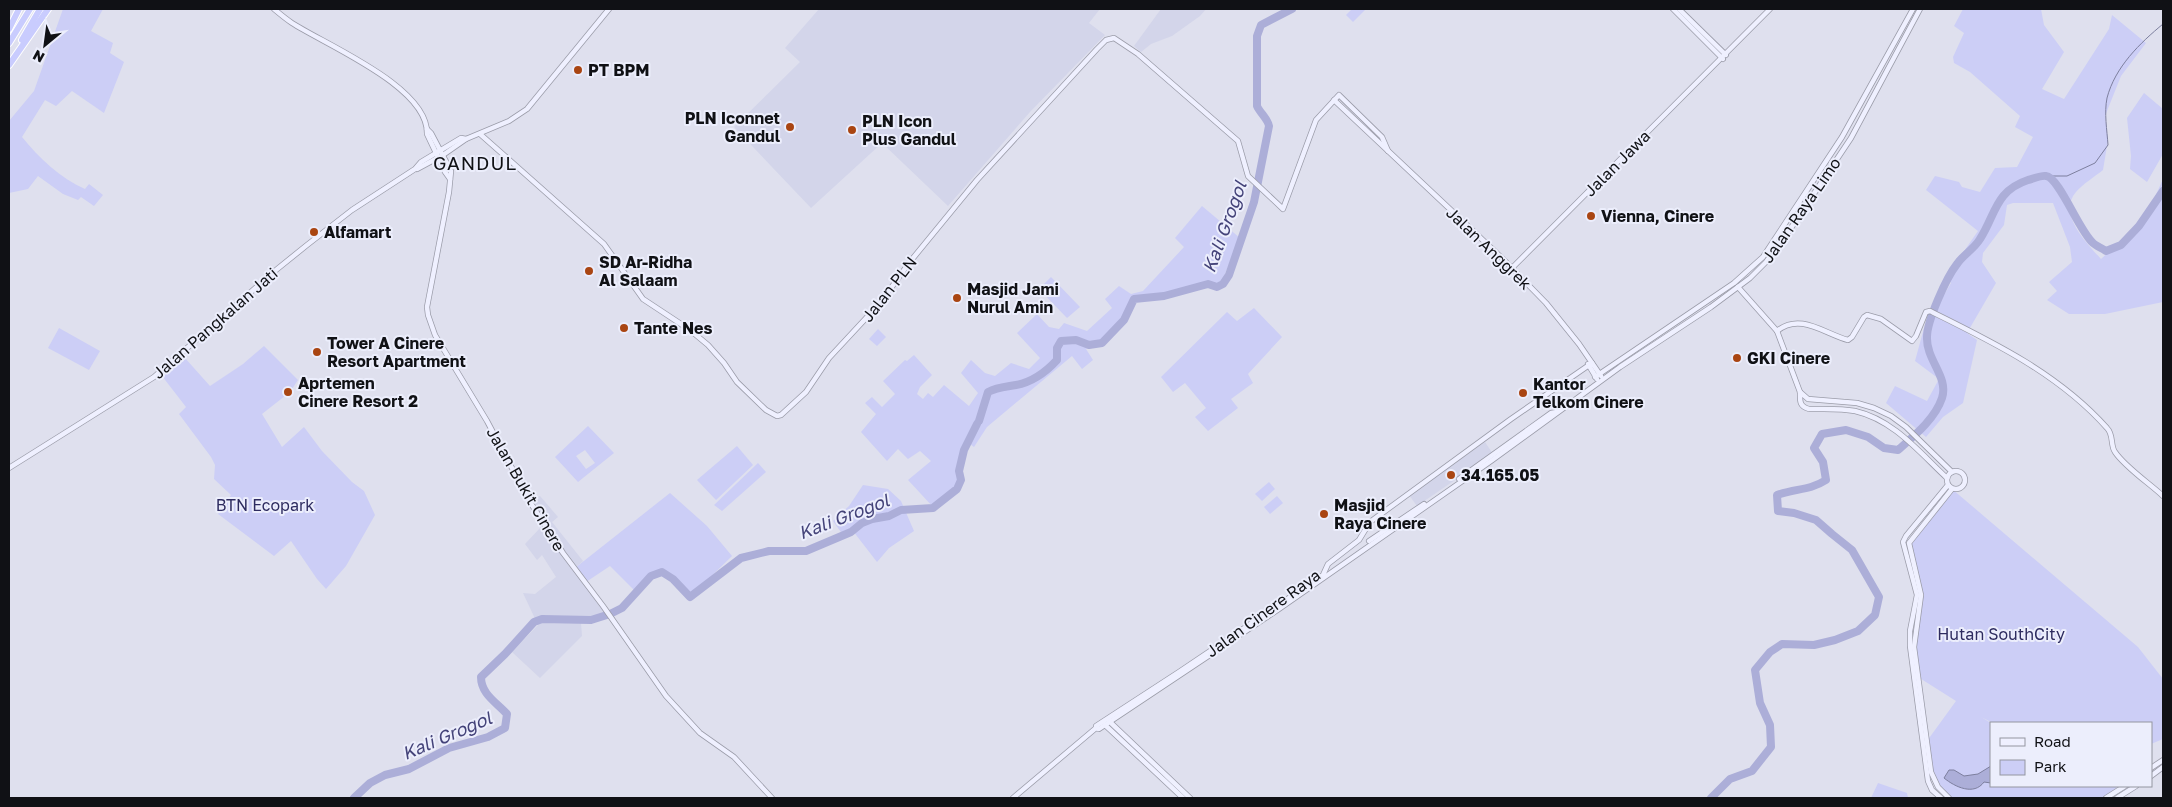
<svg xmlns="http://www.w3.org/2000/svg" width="2172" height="807" font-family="'Golos Text',sans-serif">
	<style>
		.built { fill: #d3d5ea }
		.green { fill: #cccef6; fill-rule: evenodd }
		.water { fill: #acaed8; stroke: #7d7f9e }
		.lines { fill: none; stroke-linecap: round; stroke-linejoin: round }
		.stream { stroke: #7d7f9e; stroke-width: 1 }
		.river { stroke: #acaed8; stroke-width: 8 }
		.secondary-casing { stroke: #9b9ca9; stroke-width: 6 }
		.highway-casing { stroke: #fff; stroke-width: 8 }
		.secondary { stroke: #eff0ff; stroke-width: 4.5 }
		.highway { stroke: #c9ccfe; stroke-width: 6 }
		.poi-dot { fill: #a94512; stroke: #eceefc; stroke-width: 2 }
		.labels { text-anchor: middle; stroke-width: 4; stroke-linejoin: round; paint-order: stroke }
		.poi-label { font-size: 16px; font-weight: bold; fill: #101115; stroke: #eceefc; text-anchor: start }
		.street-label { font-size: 16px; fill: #101115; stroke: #eceefc }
		.park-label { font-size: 16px; fill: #2e2c60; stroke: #eceefc }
		.water-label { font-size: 18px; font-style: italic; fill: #444379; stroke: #eceefc }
		.quarter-label { font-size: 19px; letter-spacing: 1px; fill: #101115; stroke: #eceefc }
	</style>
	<rect width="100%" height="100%" fill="#dfe0ee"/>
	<g class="built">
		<path d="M819,9H1100L1089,23L1105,35L1030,112L948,206L882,143L811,208L734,127L800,62L785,48Z"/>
		<path d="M1161,9H1206L1200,16L1172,36L1151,44L1141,52L1134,46Z"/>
		<path d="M1485,442L1493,454L1417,506L1409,495Z"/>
		<path d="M540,496L558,517L552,522L583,561L576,567L607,613L598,619L581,623L582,636L540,678L512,652L538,625L523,593L535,594L556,577L542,555L537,560L525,544L542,526L529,502Z"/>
	</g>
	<g class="green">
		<path d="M63,9H103L91,31L113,43L110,53L124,62L104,113L72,91L56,106L45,100L22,137C39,158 60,178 85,189L89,184L103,195L94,206L81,197L78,200L63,194L38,176L28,189L9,193V121L34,91Z"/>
		<path d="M1352,9H1366L1353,22L1346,15Z"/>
		<path d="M1963,9H2041L2044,25L2064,52L2042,89L2064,99L2109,29L2112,15L2146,43L2121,76L2105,116L2108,140L2103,170C2094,177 2083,184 2076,192C2057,214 2087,243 2101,259L2145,219L2163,179V302L2105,314H2069L2047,300L2057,291L2049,282L2072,262L2070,247L2053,203H2013L2007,205L2004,225L1983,253L1982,262L1996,283L1967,333L1977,340L1963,403L1943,417L1926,437L1886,403L1895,386L1927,401L1939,379L1915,361L1924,328L1951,283L1946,277L1978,231L1926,190L1935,176L1959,182L1962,187L1980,192L1995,168L2017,167L2033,137L2015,127L2020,116L1970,72L1954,63L1953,57L1964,33L1954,26Z"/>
		<path d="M2144,93L2163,109V154L2147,182L2130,169L2131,156L2127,118Z"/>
		<path d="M1202,206L1240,238L1220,286L1207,284L1133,301C1127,321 1105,342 1086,349L1093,360L1082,369L1072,356L987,427L974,447L967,442L961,456L958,482L950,492L933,507L908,480L931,461L920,451L908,459L898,449L887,461L861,432L876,414L865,403L872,397L882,407L895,394L883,381L905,360L907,361L914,355L932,375L920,387L917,394L923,399L928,393L933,397L944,385L969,406L978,393L961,373L971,360L985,373L995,376L1011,363L1029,369L1040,358L1017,333L1037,314L1049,327L1059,329L1064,323L1087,331L1112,308L1105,299L1119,286L1131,294L1143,291L1184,247L1175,238Z"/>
		<path d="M1051,277L1080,307L1067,318L1039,289Z"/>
		<path d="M1254,308L1282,337L1248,374L1253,383L1231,399L1238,408L1208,431L1195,417L1206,408L1185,383L1173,392L1161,377L1227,312L1237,321Z"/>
		<path d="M59,328L100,351L89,370L48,348Z"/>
		<path d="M878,329L886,337L877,346L869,339Z"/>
		<path d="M264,346L298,380L290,392L262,414L282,447L304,427L322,451L352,482L364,491L375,515L346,566L326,589L317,579L291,541L274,556L218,514L231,495L214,479L215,465L211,457L179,414L186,407L162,376L185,358L210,386L243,364Z"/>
		<path d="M588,426L614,453L578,482L555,457ZM585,450L595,463L586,469L576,456Z"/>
		<path d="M737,446L753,465L716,500L697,480Z"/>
		<path d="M758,463L766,472L722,511L714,505Z"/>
		<path d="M1269,482L1275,489L1262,501L1255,494Z"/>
		<path d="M863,485L888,489L901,501L914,531L889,548L877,562L853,531L843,535L833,521L849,506Z"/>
		<path d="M1952,489L2138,647L2163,679V739L2151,744V723H1993L1981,717L1991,723V786H2118L2106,798H1949L1934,781L1927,741L1956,701L1918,677L1914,647L1921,602L1909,548L1914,535Z"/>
		<path d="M670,493L707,526L732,556L690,597L673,579L662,572L651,576L636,592L610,566L586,582L575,568Z"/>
		<path d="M1277,496L1283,503L1270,514L1264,507Z"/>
		<path d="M1878,783L1907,793L1908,798H1871Z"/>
	</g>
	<path class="water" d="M1991,766V783L1984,782C1974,796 1955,787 1944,778L1949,770H1954L1964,776L1978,774Z"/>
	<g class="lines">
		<path class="stream" d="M2046,176H2067L2095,163L2108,145C2107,130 2104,113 2107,98C2115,67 2140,43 2163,24"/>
		<g class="river">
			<path d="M979,421L988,392C998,387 1006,387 1016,385C1033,382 1045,373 1057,360V348L1061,341L1076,340L1089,345L1102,343L1124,320L1134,299L1164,296L1208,284L1217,287L1223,284L1229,275L1254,202L1269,126C1268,119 1260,113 1257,106V36L1261,25L1292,9"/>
			<path d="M354,798L370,783L385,775L409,769L449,748L488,737L505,728L507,714C496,702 481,694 481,677L505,654L534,622L542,619L591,620L610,614L622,608L651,576L662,572L673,579L690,597L741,558L769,551H806L851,532L862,523L872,519L889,516L901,510L933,508L957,489L961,480L959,471L964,450L977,424"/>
			<path d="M1711,798L1730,779L1752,771L1771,747L1770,725L1760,703L1755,670L1770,652L1782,644L1814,645L1835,640L1858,631L1875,615L1879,597L1852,550L1832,534L1816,520L1794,513L1778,511L1777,495C1796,488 1809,491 1826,480L1823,462L1814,448L1822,434L1846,430L1868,437L1884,448L1898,450C1914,436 1935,419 1942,398C1949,377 1926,360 1927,337C1927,321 1946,278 1957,264C1963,255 1974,249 1980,239C1996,214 1995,191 2028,180C2033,179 2041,175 2046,176C2059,177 2079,231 2093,243C2096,246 2102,248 2106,251L2121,245L2139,226L2163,191"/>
		</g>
		<defs>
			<g id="secondary">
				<path d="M274,9C280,14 286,19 292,23C326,45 429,87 427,134L445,172L450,179"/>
				<path d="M1673,9L1723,59"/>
				<path d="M1679,9L1726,55"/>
				<path d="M1334,100L1504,260L1546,303L1579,344L1601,376"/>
				<path d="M427,129L431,133L451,171L449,192L427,307L428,315L435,335L487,421L530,502L563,553L603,606L666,696L700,733L734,757L772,798"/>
				<path d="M480,134L604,244L643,299L690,330L708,345L724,363L737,382L766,410L777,416L781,415L806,392L829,358L881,302L909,263L977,180L1097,49L1106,40L1114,38L1138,54L1238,141L1248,176L1283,209L1316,120L1339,95L1382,137L1388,151"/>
				<path d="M417,169L443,155L466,139"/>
				<path d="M1512,268L1770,9"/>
				<path d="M1738,287L1777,331L1800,392C1800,401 1799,406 1809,409C1824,409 1840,408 1855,411C1894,420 1919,452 1947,478"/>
				<path d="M1777,331C1800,312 1825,334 1848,340L1852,337L1864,317L1867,315L1881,319L1912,341L1916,336L1926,312L1930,311C1993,342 2059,374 2107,428C2114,435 2110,445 2115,452C2125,467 2149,483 2163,496"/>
				<path d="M1588,364L1597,379"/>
				<path d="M1595,377L1734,283L1763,257L1842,137L1913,9"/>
				<path d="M1800,392L1808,399L1857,403L1874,408L1891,416L1906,427L1952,472"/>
				<path d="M9,468L154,377L276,270L307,245L352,210L415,169L421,162L461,138L466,139L509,121L527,109L609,9"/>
				<circle cx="1956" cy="480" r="9"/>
				<path d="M1459,479L1551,413L1557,412"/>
				<path d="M1369,541L1424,504"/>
				<path d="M1110,722L1190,798"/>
				<path d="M1105,725L1183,798"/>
				<path d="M1096,728L1099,729L1279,609L1491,461L1620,367L1711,307L1750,278L1766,262L1789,231L1851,138L1920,9"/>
				<path d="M2151,768L2163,760"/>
				<path d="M2151,776L2163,767"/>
				<path d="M1013,798L1096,728V726L1179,672L1323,575L1328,564L1359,540L1370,522L1511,419L1592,363"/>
				<path d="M1941,798L1932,790L1928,781L1910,646V631L1917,595L1903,542L1906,536L1948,485"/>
				<path d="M1949,798L1938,787L1931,772L1914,647L1921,595L1909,543L1952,489"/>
				<path d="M2106,798L2125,786"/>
				<path d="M2117,798L2136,786"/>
			</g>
			<g id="highway">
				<path d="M9,29L19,9"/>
				<path d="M22,40L40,9"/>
				<path d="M9,43L30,9"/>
				<path d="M9,65L48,9"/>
			</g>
		</defs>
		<use href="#secondary" class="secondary-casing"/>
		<use href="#highway" class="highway-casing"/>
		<use href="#secondary" class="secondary"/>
		<use href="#highway" class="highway"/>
	</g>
	<g class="poi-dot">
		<circle cx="578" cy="70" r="5"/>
		<circle cx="790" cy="127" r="5"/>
		<circle cx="852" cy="130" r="5"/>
		<circle cx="1591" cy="216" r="5"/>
		<circle cx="314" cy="232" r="5"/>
		<circle cx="589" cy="271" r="5"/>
		<circle cx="957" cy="298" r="5"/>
		<circle cx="624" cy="328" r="5"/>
		<circle cx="317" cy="352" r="5"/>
		<circle cx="1737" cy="358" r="5"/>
		<circle cx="288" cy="392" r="5"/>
		<circle cx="1523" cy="393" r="5"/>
		<circle cx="1451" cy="475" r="5"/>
		<circle cx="1324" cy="514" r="5"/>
	</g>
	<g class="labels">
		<g class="poi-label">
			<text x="588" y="76">PT BPM</text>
			<text x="780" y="124" text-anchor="end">PLN Iconnet<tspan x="780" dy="18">Gandul</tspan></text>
			<text x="862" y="127">PLN Icon<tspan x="862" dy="18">Plus Gandul</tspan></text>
			<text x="1601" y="222">Vienna, Cinere</text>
			<text x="324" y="238">Alfamart</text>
			<text x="599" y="268">SD Ar-Ridha<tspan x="599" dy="18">Al Salaam</tspan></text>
			<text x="967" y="295">Masjid Jami<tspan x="967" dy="18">Nurul Amin</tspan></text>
			<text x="634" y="334">Tante Nes</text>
			<text x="327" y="349">Tower A Cinere<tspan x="327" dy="18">Resort Apartment</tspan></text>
			<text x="1747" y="364">GKI Cinere</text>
			<text x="298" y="389">Aprtemen<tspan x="298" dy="18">Cinere Resort 2</tspan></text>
			<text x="1533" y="390">Kantor<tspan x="1533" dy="18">Telkom Cinere</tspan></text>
			<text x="1461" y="481">34.165.05</text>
			<text x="1334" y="511">Masjid<tspan x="1334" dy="18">Raya Cinere</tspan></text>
		</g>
		<g class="street-label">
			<text transform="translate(1617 163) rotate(-45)" y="6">Jalan Jawa</text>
			<text transform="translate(1801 210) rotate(-55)" y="6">Jalan Raya Limo</text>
			<text transform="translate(1489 248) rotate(44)" y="6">Jalan Anggrek</text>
			<text transform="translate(889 289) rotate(-52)" y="6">Jalan PLN</text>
			<text transform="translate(215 323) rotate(-41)" y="6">Jalan Pangkalan Jati</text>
			<text transform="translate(526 489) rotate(60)" y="6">Jalan Bukit Cinere</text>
			<text transform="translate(1263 613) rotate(-36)" y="6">Jalan Cinere Raya</text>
		</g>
		<g class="park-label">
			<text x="265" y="511">BTN Ecopark</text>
			<text x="2001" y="640">Hutan SouthCity</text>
		</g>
		<g class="water-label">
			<text transform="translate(1225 227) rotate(-70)" y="6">Kali Grogol</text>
			<text transform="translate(844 517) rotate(-21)" y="6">Kali Grogol</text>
			<text transform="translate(447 736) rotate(-23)" y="6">Kali Grogol</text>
		</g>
		<g class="quarter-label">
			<text x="475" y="170">GANDUL</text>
		</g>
	</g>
	<rect width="2172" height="807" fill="none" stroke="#101115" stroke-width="20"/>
	<rect x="1990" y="722" width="162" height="65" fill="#eceefc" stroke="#9496a0"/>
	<rect x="2000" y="738" width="25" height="8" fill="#eff0ff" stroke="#9496a0"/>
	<text x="2034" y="747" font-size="15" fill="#101115">Road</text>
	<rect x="2000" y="760" width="25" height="15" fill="#cccef6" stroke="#9496a0"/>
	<text x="2034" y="772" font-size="15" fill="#101115">Park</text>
	<g transform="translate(45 45) rotate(209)" stroke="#eceefc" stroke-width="4" paint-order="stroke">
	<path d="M0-4L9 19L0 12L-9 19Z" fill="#101115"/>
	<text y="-8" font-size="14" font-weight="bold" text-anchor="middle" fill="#101115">N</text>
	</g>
</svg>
